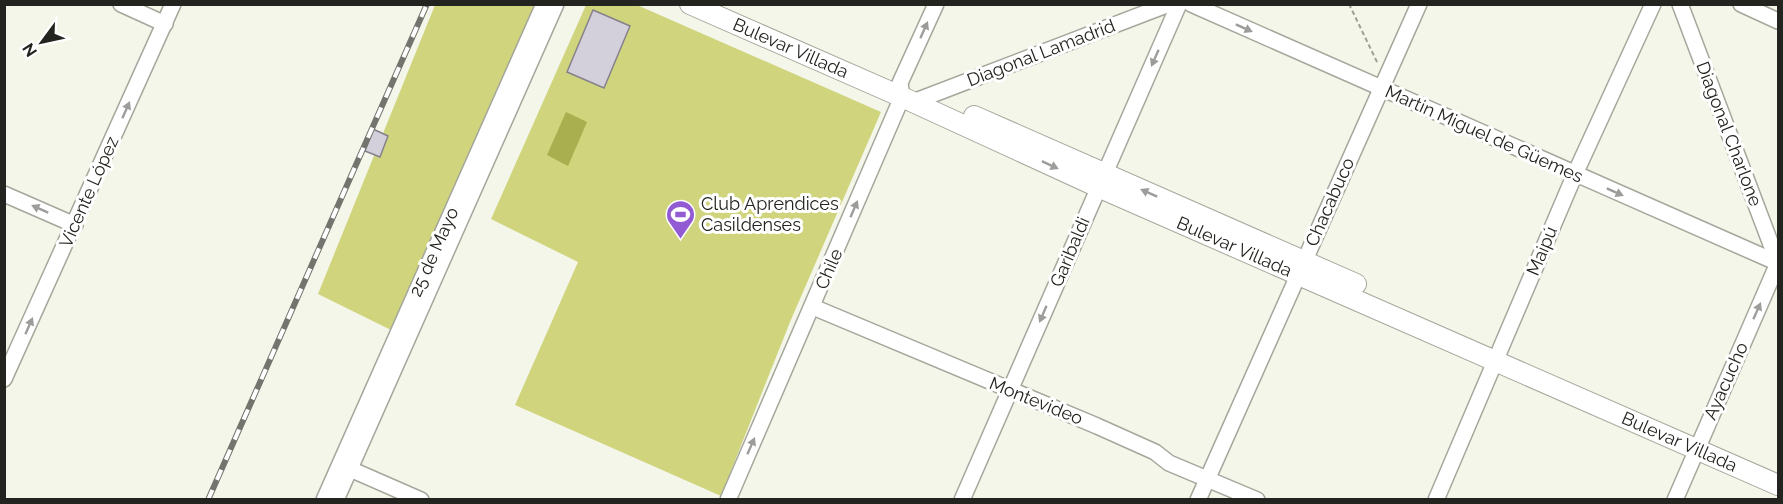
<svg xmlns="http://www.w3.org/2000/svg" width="1783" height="504" font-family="Raleway,sans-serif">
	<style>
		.green { fill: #cfd47d }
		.water { fill: #a9ae4e }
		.building { fill: #d3d0db; stroke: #86828d; stroke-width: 1.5 }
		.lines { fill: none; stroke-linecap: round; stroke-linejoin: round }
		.minor-casing { stroke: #a5a79c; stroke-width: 18 }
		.major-casing { stroke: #a5a79c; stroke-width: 22 }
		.path { stroke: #9f9f97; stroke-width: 2; stroke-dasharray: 4.5 3; stroke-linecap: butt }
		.minor { stroke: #fff; stroke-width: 15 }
		.major { stroke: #fff; stroke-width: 20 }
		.rail-casing { stroke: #73746d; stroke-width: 6 }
		.rail { stroke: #fff; stroke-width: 4; stroke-dasharray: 11; stroke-linecap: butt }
		.oneway { fill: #9c9c9a }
		.labels { text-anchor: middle; stroke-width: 6; stroke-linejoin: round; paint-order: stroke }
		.street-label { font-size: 18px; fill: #23231f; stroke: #fff }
		.poi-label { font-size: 18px; fill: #23231f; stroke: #fff; text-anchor: start }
	</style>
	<rect width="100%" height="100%" fill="#f5f6ea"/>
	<g class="green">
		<path d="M435,5H535L391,330L318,294Z"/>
		<path d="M586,5H637L881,112L790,322L721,496L515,405L578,262L491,219Z"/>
	</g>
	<path class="water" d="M566,112L587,122L568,166L547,155Z"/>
	<g class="building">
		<path d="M593,10L630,26L604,88L567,72Z"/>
		<path d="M373,129L388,136L380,157L365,151Z"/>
	</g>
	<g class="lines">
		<defs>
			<g id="minor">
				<path d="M121,4L165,24"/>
				<path d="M1191,4L1778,263"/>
				<path d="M1680,4L1778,263"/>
				<path d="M1741,4L1778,21"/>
				<path d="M913,102L1169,4"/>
				<path d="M4,194L75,225"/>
				<path d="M813,307L1097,426L1155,452L1169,463L1257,500"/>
				<path d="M4,379L173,4"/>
				<path d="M350,469L421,500"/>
				<path d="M324,500L544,4"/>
				<path d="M336,500L556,4"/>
				<path d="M728,500L902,97L900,83L936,4"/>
				<path d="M962,500L1179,4"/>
				<path d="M1198,500L1419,4"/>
				<path d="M1436,500L1575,174L1653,4"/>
				<path d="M1675,500L1778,263"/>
			</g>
			<g id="major">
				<path id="s1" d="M690,4L902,97L1098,187L1778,485"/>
				<path d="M974,116L1356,284"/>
			</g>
		</defs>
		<use href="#minor" class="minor-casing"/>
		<use href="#major" class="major-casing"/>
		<path class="path" d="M1349,4L1378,64"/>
		<use href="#minor" class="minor"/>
		<use href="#major" class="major"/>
		<defs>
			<path id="rail" d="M208,500L427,4"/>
		</defs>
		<use href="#rail" class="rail-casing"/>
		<use href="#rail" class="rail"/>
	</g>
	<defs><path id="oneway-solid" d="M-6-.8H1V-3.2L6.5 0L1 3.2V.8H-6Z" transform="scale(1.5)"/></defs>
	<g class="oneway">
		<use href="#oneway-solid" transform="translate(1244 28) rotate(24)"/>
		<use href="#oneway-solid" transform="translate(924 30) rotate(-66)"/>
		<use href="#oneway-solid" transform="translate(1155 58) rotate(114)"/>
		<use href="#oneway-solid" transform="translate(126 110) rotate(-66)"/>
		<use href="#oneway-solid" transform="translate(1050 165) rotate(25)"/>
		<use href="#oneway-solid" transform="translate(1615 192) rotate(24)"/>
		<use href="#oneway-solid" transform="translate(1149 193) rotate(-156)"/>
		<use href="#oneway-solid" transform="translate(40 209) rotate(-156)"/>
		<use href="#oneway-solid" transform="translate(854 209) rotate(-67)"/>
		<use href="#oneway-solid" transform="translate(1757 311) rotate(-66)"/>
		<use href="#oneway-solid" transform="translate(1043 314) rotate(113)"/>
		<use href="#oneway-solid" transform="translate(29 326) rotate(-66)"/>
		<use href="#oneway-solid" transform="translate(751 446) rotate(-66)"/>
	</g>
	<defs>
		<symbol id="stadium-pin" viewBox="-11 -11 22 30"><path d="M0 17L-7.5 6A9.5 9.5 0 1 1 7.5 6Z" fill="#925bd3" stroke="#fff"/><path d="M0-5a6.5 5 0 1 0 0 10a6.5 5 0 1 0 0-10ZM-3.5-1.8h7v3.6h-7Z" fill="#fff"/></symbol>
	</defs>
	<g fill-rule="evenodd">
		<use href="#stadium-pin" x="664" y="198" width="33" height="45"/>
	</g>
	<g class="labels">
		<g class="street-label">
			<text dy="6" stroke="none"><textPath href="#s1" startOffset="110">Bulevar Villada</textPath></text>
			<text transform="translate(1041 53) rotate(-21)" y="6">Diagonal Lamadrid</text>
			<text transform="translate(1484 134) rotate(24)" y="6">Martin Miguel de Güemes</text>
			<text transform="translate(1729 134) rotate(69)" y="6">Diagonal Charlone</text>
			<text transform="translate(89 192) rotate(-66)" y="6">Vicente López</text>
			<text transform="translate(1330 202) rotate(-66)" y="6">Chacabuco</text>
			<text dy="6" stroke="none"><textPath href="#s1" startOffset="596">Bulevar Villada</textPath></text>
			<text transform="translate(1542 251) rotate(-67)" y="6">Maipú</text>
			<text transform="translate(434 252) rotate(-66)" y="6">25 de Mayo</text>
			<text transform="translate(1070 252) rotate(-67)" y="6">Garibaldi</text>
			<text transform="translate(829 269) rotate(-67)" y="6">Chile</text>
			<text transform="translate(1726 381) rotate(-66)" y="6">Ayacucho</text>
			<text transform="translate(1036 401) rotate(22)" y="6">Montevideo</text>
			<text dy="6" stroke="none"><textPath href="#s1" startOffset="1082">Bulevar Villada</textPath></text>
		</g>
		<g class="poi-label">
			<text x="701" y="210">Club Aprendices<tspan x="701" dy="21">Casildenses</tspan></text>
		</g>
	</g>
	<rect width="1783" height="504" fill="none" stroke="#23231f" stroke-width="12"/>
	<g transform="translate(42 42) rotate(237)" stroke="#ffffff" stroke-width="4.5" paint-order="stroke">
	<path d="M0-4.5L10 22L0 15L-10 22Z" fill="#23231f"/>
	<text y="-9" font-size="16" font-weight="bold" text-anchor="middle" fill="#23231f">N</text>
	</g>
</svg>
